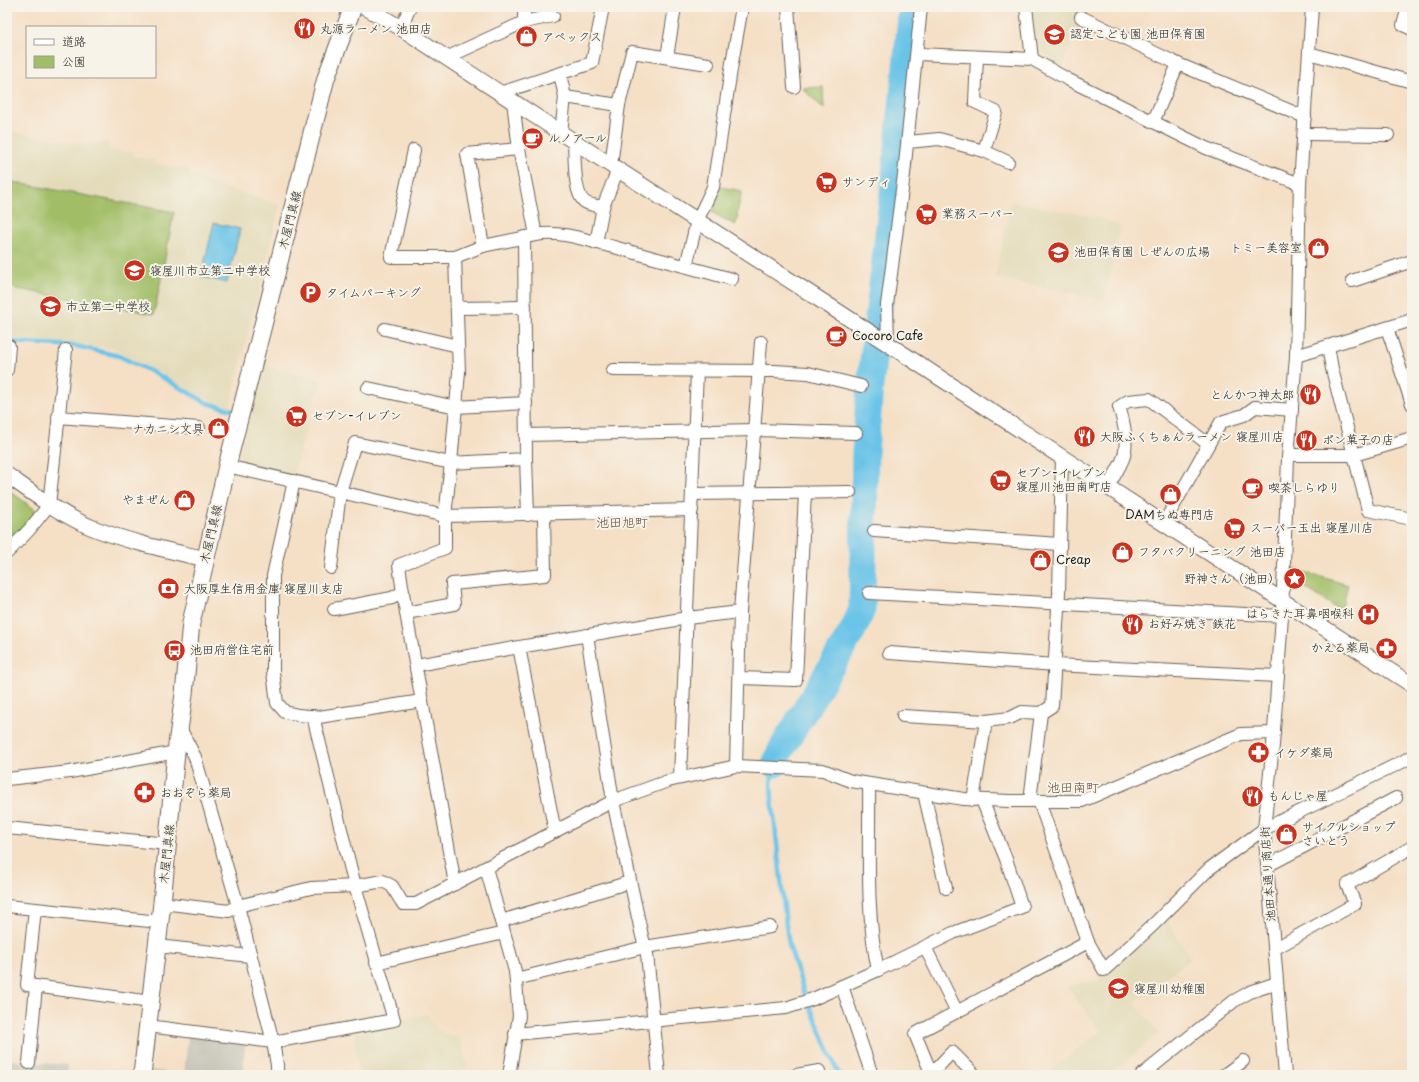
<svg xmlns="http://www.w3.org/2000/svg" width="1419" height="1082" font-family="'Playpen Sans','Klee One',sans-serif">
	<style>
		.built { fill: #e4dbba }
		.industrial { fill: #c6c5b8 }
		.green { fill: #a1be66; stroke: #5e6d41 }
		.water { fill: #6ac4e8; stroke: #437082 }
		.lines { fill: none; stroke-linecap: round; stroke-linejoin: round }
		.stream { stroke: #6ac4e8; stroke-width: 4.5 }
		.river { stroke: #6ac4e8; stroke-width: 27 }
		.minor-casing { stroke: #686057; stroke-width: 14 }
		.tertiary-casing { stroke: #686057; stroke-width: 17 }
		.secondary-casing { stroke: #686057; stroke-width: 19 }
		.minor { stroke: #fff; stroke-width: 12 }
		.tertiary { stroke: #fff; stroke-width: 15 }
		.secondary { stroke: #fff; stroke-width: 17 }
		.labels { text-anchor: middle; stroke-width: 4; stroke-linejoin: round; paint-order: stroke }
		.poi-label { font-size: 12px; fill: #1c1c1c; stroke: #f7f3e8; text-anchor: start }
		.street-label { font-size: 12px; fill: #1c1c1c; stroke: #f7f3e8 }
		.neighbourhood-label { font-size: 13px; fill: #655040; stroke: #f7f3e8 }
	</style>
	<rect width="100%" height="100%" fill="#f7f3e8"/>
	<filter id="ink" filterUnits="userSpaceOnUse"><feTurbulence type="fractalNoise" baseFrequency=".025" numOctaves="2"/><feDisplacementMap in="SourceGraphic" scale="8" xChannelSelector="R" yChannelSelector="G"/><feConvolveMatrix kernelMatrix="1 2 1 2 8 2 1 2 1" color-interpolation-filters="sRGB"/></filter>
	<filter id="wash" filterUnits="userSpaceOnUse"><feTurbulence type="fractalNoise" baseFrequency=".012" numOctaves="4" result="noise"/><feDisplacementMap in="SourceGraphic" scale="16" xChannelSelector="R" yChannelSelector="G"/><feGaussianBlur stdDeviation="0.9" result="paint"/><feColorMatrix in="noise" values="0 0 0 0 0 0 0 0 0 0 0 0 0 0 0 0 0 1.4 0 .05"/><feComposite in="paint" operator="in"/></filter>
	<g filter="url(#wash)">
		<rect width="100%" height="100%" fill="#f5dfc5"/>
		<g class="built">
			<path d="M1030,7H1084L1062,68L1036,47Z"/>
			<path d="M7,131L72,143H108L110,150L134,152V156L154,160V164L189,169V175L203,178V181L280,205L230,406L206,399L114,348L7,338Z"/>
			<path d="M1011,201L1104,219L1120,226L1105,300L995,278Z"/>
			<path d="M262,364L321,381L292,478L247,468L240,457Z"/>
			<path d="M1166,920L1191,958L1134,1002L1159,1033L1124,1063L1106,1075H1045L1101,1031L1066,986L1098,981Z"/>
			<path d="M428,1014L429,1018L437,1029L448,1036H459L468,1067L447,1075H359L354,1032L400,1025L399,1020Z"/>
		</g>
		<g class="industrial">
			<path d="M188,1036L245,1043L243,1075H150L151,1070L184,1074Z"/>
			<path d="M7,1060L68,1065L67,1075H7Z"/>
		</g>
		<g class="green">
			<path d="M823,87L824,109L802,88Z"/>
			<path d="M7,181L174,212L154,314L7,287Z"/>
			<path d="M721,187L742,191L737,213L738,219L735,225L713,213L712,202Z"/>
			<path d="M11,492L37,511L10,542L7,541V535Z"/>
			<path d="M1291,568L1348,585L1341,611L1290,578Z"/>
		</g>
		<path class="water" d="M214,223L240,229L227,283L201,277Z"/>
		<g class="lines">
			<g class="stream">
				<path d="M9,342L76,346L119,356L158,375L207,403L233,410"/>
				<path d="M773,771L771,782L772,799L786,925L789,945L806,998"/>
				<path d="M809,1004L839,1075"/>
			</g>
			<path class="river" d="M775,764L781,750L846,642L855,626L862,609L865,453L870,386L895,176L912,7"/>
		</g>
	</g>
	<g filter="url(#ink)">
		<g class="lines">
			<defs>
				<g id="minor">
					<path d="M788,7L794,87"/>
					<path d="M1408,7L1403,25L1412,29"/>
					<path d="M1081,17L1178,64L1305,117"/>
					<path d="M524,22V7"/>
					<path d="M401,28L410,7"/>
					<path d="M1309,53L1412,82"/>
					<path d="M917,54L1032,59L1026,7"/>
					<path d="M667,57L675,7"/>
					<path d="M977,57L975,102L996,112L984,151"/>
					<path d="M446,58L524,22L553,16"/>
					<path d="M1032,59L1067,79L1206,148L1300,184"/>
					<path d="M560,74L565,97L561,133"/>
					<path d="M500,93L592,63L603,7"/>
					<path d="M565,97L619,105"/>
					<path d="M513,102L519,149L536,235"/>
					<path d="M1153,122L1178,64"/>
					<path d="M1304,134L1388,135"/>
					<path d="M574,141C575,155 573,194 585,202C589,205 598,206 603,207"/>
					<path d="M908,142L939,139L984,151L1008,162"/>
					<path d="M414,150L391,257H455L483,246L536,235C561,230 589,241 614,247C653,258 692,268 732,279"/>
					<path d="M611,165L619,105L632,52L708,64"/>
					<path d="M524,237L526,459L528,515"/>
					<path d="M596,243L603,207L618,169"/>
					<path d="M483,246L467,154L519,149"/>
					<path d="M455,257L459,372L451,463L445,516V548L399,565L406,613L455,884"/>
					<path d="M686,266L697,221L713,187L732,63L742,7"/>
					<path d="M1352,281L1412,261"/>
					<path d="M457,308L525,307"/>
					<path d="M1387,328L1412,404"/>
					<path d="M385,329L458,346"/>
					<path d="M888,344L887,305L904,174L921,7"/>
					<path d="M1328,346L1332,369L1368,510L1412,519"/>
					<path d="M1296,356L1412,320"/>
					<path d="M7,370L9,346"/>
					<path d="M613,370L774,371L808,373L861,386"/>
					<path d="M368,388L456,407L526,403"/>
					<path d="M58,417L199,428"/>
					<path d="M526,435L755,430L856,433"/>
					<path d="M1289,455H1354L1412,438"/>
					<path d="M227,466L445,516L692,510"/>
					<path d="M294,481L273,576V672L277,703L285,712L298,715L319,717L422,701"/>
					<path d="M1108,487C1113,477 1121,466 1124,456C1128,440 1124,422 1119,407L1128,401L1149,399L1208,444"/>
					<path d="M692,494L850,492"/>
					<path d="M1164,523L1221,422L1244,415L1255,407L1292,410"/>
					<path d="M874,531L1059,544"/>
					<path d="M7,553L29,530L49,505L66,350"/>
					<path d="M331,568L340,492L355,443L451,463L526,459"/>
					<path d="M869,593L1282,616"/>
					<path d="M334,609L392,598L403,592"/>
					<path d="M406,613L454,604L452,584L545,575L544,514"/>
					<path d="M587,635L613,801L642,936L647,954L659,1075"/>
					<path d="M519,647L555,832"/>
					<path d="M889,653L1055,665L1278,676"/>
					<path d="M416,665L687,618L740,612"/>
					<path d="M739,678L796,680L805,493"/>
					<path d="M903,716L986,721L1010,718L1022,712L1041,713L1052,706L1059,593L1062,457"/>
					<path d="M180,728L195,757L238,906L273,1042L277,1065V1075"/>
					<path d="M736,766L740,612L761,342"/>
					<path d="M680,778L697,371"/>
					<path d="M7,779L70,772L176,752"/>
					<path d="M869,784C870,845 865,911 878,970"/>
					<path d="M924,793L946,888"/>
					<path d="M973,800L986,721"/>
					<path d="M1030,800L1041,713"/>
					<path d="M1039,801L1088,942L1104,970L1154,924L1209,869L1264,829L1402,762L1412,756"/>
					<path d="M7,828L168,844"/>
					<path d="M1267,866L1396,798"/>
					<path d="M486,868L515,971L519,1016L509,1075"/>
					<path d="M162,903L229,911L238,906L311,888L355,886L383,881L392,886L403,904H416L613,801L668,781L736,766L823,770L851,781L964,799L1009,801H1082L1241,734L1274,733"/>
					<path d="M7,906L159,922"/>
					<path d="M35,909L27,985L151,1002"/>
					<path d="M501,921L630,882"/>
					<path d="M157,946L250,956"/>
					<path d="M925,947L957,1012"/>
					<path d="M1274,949L1355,904L1347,885L1412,847"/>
					<path d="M376,963L504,933"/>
					<path d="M516,979L645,947L770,927"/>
					<path d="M842,986L872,1075"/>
					<path d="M148,1026L273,1042L394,1020L355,886L313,716"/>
					<path d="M515,1034L786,1008L813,999L878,970L953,933L1022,907L1006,859L982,800"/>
					<path d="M29,1063L36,986"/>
					<path d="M796,1075L819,1071"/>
					<path d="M932,1075L915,1034L1088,942"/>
					<path d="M932,1075L936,1069L952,1052L975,1075"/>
					<path d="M1142,1075L1234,1001L1250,992L1277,983"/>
					<path d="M1224,1075L1243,1061"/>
					<path d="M1285,1075L1264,829L1273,745L1282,616L1288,458L1296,356L1300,184L1312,7"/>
				</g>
				<g id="tertiary">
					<path d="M365,7L401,28L561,133L825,303L1412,685"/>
					<path d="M7,475C34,494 61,515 93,528C129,542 167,550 205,559"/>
				</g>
				<path id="secondary" d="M142,1075L162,903L176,752L184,694L191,623L227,466L326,78L353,7"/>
			</defs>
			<use href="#minor" class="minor-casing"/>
			<use href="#tertiary" class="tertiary-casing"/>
			<use href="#secondary" class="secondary-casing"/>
			<use href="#minor" class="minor"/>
			<use href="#tertiary" class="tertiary"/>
			<use href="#secondary" class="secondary"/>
		</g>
	</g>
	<defs>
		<symbol id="restaurant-disc" viewBox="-11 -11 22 22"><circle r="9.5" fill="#c8321e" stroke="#f7f3e8"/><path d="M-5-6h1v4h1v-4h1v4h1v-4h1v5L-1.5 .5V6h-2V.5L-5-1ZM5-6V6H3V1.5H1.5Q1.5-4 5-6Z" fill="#fff"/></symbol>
		<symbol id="school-disc" viewBox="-11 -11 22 22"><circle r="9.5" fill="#c8321e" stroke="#f7f3e8"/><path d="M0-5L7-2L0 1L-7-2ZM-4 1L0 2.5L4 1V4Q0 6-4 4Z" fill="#fff"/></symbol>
		<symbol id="shop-disc" viewBox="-11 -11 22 22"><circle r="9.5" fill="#c8321e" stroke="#f7f3e8"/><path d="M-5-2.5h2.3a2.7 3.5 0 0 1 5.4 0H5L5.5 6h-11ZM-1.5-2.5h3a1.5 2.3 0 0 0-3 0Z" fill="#fff"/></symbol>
		<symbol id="cafe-disc" viewBox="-11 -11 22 22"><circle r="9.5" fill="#c8321e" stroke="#f7f3e8"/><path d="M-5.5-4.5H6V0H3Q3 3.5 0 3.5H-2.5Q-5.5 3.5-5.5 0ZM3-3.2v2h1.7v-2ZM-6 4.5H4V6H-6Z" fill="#fff"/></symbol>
		<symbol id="supermarket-disc" viewBox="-11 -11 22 22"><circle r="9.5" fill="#c8321e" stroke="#f7f3e8"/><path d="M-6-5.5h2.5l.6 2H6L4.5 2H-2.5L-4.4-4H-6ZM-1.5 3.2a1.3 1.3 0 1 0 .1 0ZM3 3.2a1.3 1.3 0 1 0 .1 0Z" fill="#fff"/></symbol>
		<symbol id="parking-disc" viewBox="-11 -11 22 22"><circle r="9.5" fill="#c8321e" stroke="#f7f3e8"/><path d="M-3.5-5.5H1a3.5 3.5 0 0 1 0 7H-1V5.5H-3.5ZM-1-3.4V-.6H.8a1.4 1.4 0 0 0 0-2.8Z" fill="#fff"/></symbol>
		<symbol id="sight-disc" viewBox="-11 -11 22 22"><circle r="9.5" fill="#c8321e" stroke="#f7f3e8"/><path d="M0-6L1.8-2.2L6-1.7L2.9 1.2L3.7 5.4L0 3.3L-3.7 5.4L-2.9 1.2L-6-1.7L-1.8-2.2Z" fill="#fff"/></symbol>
		<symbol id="bank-disc" viewBox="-11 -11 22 22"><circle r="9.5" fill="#c8321e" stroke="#f7f3e8"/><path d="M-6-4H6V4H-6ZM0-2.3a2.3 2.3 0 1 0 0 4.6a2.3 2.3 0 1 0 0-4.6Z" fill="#fff"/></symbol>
		<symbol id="hospital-disc" viewBox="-11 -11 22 22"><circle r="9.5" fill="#c8321e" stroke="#f7f3e8"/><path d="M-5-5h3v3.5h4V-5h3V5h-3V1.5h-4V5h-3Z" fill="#fff"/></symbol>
		<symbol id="pharmacy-disc" viewBox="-11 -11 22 22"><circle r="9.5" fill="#c8321e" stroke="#f7f3e8"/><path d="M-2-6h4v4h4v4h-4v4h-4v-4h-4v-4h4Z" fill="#fff"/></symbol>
		<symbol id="bus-disc" viewBox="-11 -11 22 22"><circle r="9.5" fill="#c8321e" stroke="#f7f3e8"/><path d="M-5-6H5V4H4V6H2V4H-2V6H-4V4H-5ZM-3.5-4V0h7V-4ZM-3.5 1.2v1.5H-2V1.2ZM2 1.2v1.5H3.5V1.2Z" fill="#fff"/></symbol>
	</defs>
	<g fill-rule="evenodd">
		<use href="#restaurant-disc" x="292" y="16" width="25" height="25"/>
		<use href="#school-disc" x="1042" y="22" width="25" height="25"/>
		<use href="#shop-disc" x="514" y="24" width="25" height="25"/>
		<use href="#cafe-disc" x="520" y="126" width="25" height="25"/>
		<use href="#supermarket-disc" x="814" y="170" width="25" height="25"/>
		<use href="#supermarket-disc" x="914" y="202" width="25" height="25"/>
		<use href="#shop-disc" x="1306" y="236" width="25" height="25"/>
		<use href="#school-disc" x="1046" y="240" width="25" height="25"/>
		<use href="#school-disc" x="122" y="258" width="25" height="25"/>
		<use href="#parking-disc" x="298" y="280" width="25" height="25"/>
		<use href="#school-disc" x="38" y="294" width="25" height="25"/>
		<use href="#cafe-disc" x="824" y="324" width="25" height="25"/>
		<use href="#restaurant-disc" x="1298" y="382" width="25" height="25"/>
		<use href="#supermarket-disc" x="284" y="404" width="25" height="25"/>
		<use href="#shop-disc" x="206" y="416" width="25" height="25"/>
		<use href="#restaurant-disc" x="1072" y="424" width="25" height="25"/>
		<use href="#restaurant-disc" x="1294" y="428" width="25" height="25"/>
		<use href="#supermarket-disc" x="988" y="468" width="25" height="25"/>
		<use href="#cafe-disc" x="1240" y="476" width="25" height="25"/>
		<use href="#shop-disc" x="1158" y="482" width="25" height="25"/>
		<use href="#shop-disc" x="172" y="488" width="25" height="25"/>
		<use href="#supermarket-disc" x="1222" y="516" width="25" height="25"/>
		<use href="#shop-disc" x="1110" y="540" width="25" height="25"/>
		<use href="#shop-disc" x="1028" y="548" width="25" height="25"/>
		<use href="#sight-disc" x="1282" y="566" width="25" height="25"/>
		<use href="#bank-disc" x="156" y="576" width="25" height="25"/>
		<use href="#hospital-disc" x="1356" y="602" width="25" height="25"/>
		<use href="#restaurant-disc" x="1120" y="612" width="25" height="25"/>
		<use href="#pharmacy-disc" x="1374" y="636" width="25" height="25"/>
		<use href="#bus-disc" x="162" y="638" width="25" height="25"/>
		<use href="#pharmacy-disc" x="1246" y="740" width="25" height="25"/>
		<use href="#pharmacy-disc" x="132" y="780" width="25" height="25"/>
		<use href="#restaurant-disc" x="1240" y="784" width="25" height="25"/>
		<use href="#shop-disc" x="1274" y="822" width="25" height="25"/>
		<use href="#school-disc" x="1106" y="976" width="25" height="25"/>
	</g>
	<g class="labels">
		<g class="poi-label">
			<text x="320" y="33">丸源ラーメン 池田店</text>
			<text x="1070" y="38">認定こども園 池田保育園</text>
			<text x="542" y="41">アペックス</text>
			<text x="548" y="142">ルノアール</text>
			<text x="842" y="186">サンディ</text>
			<text x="942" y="218">業務スーパー</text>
			<text x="1302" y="252" text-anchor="end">トミー美容室</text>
			<text x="1074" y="256">池田保育園 しぜんの広場</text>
			<text x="150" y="275">寝屋川市立第二中学校</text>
			<text x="326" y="297">タイムパーキング</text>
			<text x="66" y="311">市立第二中学校</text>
			<text x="852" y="340">Cocoro Cafe</text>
			<text x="1294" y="399" text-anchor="end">とんかつ神太郎</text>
			<text x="312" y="420">セブン-イレブン</text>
			<text x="204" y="433" text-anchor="end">ナカニシ文具</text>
			<text x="1100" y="441">大阪ふくちぁんラーメン 寝屋川店</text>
			<text x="1322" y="444">ポン菓子の店</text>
			<text x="1016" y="477">セブン-イレブン<tspan x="1016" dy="14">寝屋川池田南町店</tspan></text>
			<text x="1268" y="492">喫茶しらゆり</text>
			<text x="170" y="504" text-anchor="end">やまぜん</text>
			<text x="1170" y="519" text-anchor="middle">DAMちぬ専門店</text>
			<text x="1250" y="532">スーパー玉出 寝屋川店</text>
			<text x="1138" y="556">フタバクリーニング 池田店</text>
			<text x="1056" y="564">Creap</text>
			<text x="1280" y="583" text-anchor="end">野神さん（池田）</text>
			<text x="184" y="593">大阪厚生信用金庫 寝屋川支店</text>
			<text x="1354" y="618" text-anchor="end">はらきた耳鼻咽喉科</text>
			<text x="1148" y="628">お好み焼き 鉄花</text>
			<text x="1370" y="652" text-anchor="end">かえる薬局</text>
			<text x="190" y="654">池田府営住宅前</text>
			<text x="1274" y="757">イケダ薬局</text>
			<text x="160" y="797">おおぞら薬局</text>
			<text x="1268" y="800">もんじゃ屋</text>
			<text x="1302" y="831">サイクルショップ<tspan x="1302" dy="14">さいとう</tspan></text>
			<text x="1134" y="993">寝屋川幼稚園</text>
		</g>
		<g class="street-label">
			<text transform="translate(290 220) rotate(-76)" y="4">木屋門真線</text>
			<text transform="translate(211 534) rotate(-77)" y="4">木屋門真線</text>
			<text transform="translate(167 854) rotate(-84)" y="4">木屋門真線</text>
			<text transform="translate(1268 874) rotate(-94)" y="4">池田本通り商店街</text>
		</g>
		<g class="neighbourhood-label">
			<text x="622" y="527">池田旭町</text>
			<text x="1073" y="792">池田南町</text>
		</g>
	</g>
	<rect width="1419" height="1082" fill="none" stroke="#f7f3e8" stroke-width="24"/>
	<rect x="26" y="26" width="130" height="52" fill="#f7f3e8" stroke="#9f9d96"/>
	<rect x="34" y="39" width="20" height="6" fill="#ffffff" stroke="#9f9d96"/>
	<text x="62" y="46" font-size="12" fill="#1c1c1c">道路</text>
	<rect x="34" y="56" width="20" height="12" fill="#a1be66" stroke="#9f9d96"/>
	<text x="62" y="66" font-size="12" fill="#1c1c1c">公園</text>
</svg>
